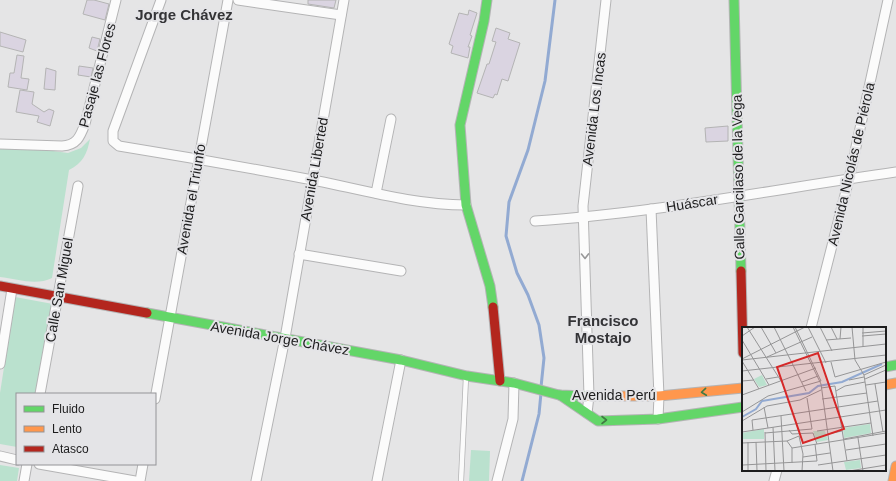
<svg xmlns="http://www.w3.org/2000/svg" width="896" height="481" font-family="Arial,sans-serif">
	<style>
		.green { fill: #bae1ce }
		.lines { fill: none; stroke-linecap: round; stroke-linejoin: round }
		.stream { stroke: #92aad2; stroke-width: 3 }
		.building { fill: #dad4e1; stroke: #b4b4b4 }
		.lane-casing { stroke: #b4b4b5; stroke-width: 6 }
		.street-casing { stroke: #b4b4b5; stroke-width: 11 }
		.fast-casing { stroke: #b4b4b5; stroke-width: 11 }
		.slow-casing { stroke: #b4b4b5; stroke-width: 11 }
		.jam-casing { stroke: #b4b4b5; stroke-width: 11 }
		.lane { stroke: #fbfbfb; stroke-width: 4.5 }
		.street { stroke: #fbfbfb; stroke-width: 9 }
		.fast { stroke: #63d668; stroke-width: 9 }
		.slow { stroke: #ff974d; stroke-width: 9 }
		.jam { stroke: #b3261e; stroke-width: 9 }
		.oneway { stroke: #979798 }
		.oneway2 { stroke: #407a43 }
		.labels { text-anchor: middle; stroke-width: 4; stroke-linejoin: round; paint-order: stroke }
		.street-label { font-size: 14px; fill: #1d1d1e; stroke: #e4e4e7 }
		.neighbourhood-label { font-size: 15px; font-weight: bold; fill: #343437; stroke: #e4e4e7 }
		.inset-river { fill: none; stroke: #92aad2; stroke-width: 2 }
		.inset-road { fill: none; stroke: #959596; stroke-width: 1 }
		.view { fill: #d62828; fill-opacity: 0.15; stroke: #d62828; stroke-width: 2 }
		.inset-edge { fill: none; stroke: #1d1d1e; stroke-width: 2 }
	</style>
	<rect width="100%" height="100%" fill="#e5e5e6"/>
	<g class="green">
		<path d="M90,139C87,154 83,163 69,170L52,278C36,286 17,279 0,277V144L68,153L81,148Z"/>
		<path d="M15,297L53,304L36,394H17V447L0,444V393Z"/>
		<path d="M471,450L490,451L489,481H469Z"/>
		<path d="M0,465L19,468L17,481H0Z"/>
	</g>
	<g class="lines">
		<g class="stream">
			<path d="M541,387L544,358L539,325L528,295L517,273L506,236L509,202L528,150L545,81L555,0"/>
			<path d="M522,481L539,414L541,393"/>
		</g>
	</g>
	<g class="building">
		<path d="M87,0H94L109,4L105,20L83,14Z"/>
		<path d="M308,0H336L334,8L308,4Z"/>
		<path d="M469,10L477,13L470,35L472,36L468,47H470L468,58L451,53L453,46L449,44L459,13L468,15Z"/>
		<path d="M496,28L510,33L508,39L520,43L508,81L502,79L497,95L495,94L493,98L477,93L487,64H489L496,42L492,41Z"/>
		<path d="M0,32L26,40L23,52L0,46Z"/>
		<path d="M92,37L100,39L97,51L89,48Z"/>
		<path d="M17,55L24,56L21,78L29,79L27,90L8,87L10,73H14Z"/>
		<path d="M79,66L93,68L91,77L78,75Z"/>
		<path d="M46,68L56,71L55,90L44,89Z"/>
		<path d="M20,90L34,92L32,104L44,112L49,109L54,111L50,126L37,122L39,116L16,112Z"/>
		<path d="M728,126V141L706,142L705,128Z"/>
	</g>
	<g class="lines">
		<defs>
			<path id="lane" d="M461,481L466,377"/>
			<g id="street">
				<path d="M161,0L113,131V141L119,146C187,157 255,169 323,182C370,192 418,205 466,205"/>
				<path d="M238,0L341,15"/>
				<path d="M0,144L62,146C77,145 80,137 85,124L116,0"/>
				<path d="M376,193L391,119"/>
				<path d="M651,209L659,396L658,419"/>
				<path d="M535,221C656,213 776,189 896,172"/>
				<path d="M299,254L401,271"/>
				<path d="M811,328L849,179L888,0"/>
				<path d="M0,364L12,289"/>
				<path d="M40,394L78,186"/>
				<path d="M155,399L228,0"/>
				<path d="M587,413L589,396L583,206L606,0"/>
				<path d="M0,456L17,460"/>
				<path d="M39,464L135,481"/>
				<path d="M24,481L27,464"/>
				<path d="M140,481L143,464"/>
				<path d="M256,481L285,338L344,0"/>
				<path d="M377,481L401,360"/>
				<path d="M497,481L513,419L514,383"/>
				<path d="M774,481L777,470"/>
			</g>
			<g id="fast">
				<path d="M487,0L484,21L460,125L466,205L490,286L493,307"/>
				<path d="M734,0L741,271"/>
				<path d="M147,313L401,360L467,376L514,383L559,395L587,396"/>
				<path d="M885,367L896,365"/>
				<path d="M560,395L598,421L658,419L743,407"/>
			</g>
			<g id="slow">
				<path d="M885,385L896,383"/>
				<path d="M587,396H659L743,388"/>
				<path d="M893,481L896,466"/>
			</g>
			<g id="jam">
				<path d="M741,271L743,353"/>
				<path d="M0,286L147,313"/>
				<path d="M493,307L500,381"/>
			</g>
		</defs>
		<use href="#lane" class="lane-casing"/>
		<use href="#street" class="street-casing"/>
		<use href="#fast" class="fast-casing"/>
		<use href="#slow" class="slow-casing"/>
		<use href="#jam" class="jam-casing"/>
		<use href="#lane" class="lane"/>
		<use href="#street" class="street"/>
		<use href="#fast" class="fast"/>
		<use href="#slow" class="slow"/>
		<use href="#jam" class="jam"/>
	</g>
	<defs><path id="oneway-chevron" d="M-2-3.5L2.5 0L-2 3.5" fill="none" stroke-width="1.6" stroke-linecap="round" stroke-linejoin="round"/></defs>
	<use class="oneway" href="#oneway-chevron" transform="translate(585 256) rotate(89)"/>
	<g class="oneway2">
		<use href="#oneway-chevron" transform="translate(704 392) rotate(174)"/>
		<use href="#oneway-chevron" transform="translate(604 420)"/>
	</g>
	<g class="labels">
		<g class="street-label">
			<text transform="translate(97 75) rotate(-75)" y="5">Pasaje las Flores</text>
			<text transform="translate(594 109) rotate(-83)" y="5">Avenida Los Incas</text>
			<text transform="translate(851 164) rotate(-77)" y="5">Avenida Nicolás de Piérola</text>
			<text transform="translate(314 169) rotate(-80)" y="5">Avenida Liberted</text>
			<text transform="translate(738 177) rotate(-91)" y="5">Calle Garcilaso de la Vega</text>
			<text transform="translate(191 199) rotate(-80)" y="5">Avenida el Triunfo</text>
			<text transform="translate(692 203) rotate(-9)" y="5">Huáscar</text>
			<text transform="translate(59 290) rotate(-80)" y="5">Calle San Miguel</text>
			<text transform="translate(280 338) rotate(10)" y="5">Avenida Jorge Chávez</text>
			<text x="614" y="400">Avenida Perú</text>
		</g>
		<g class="neighbourhood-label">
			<text x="184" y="20">Jorge Chávez</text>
			<text x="603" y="326">Francisco<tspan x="603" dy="17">Mostajo</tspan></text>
		</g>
	</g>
	<g transform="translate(742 327)">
		<rect width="144" height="144" fill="#e5e5e6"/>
		<path d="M20,48L25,58L17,60L12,52ZM128,97L129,106L102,111L101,101ZM22,102V112H0V106ZM71,104H83L86,113L75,115ZM118,133L119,141L104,143L102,135Z" fill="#bae1ce"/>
		<path class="inset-river" d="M0,90L14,82L20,74L67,66L76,59L100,55L140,37"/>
		<path class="inset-road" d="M5,0L39,54M19,0L34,26M32,0L64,64M51,0L79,57L91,144M53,0L79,54M66,0L84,36M78,0L90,24M89,0L95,12M110,0L113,33L122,48L131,109M121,0V20M120,6L144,4M0,9L13,0M120,9L144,7M98,12L99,0M0,13L27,58M84,13L109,11M25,30L70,10M0,32L63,0M0,33L144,17M0,34L17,62M89,35L93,50L144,35M0,44L144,28M122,48L144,38M24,52L36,50M123,52L144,43M107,53L122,50M0,54L12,53M60,55L76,49M133,57L141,105M124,58L144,55M79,61L93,59L105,134M94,64L103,59L123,55M0,68L74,41M80,72L125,66M22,80L26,101M0,85L26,69L79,54M39,89L42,144M0,94L25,79L58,73L79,63M31,100L33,144M11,103L10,93L136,74M47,103L50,107L71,106L75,117M75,104L129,96M0,105L144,83M23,105L24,144M23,106L70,102L65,71M86,107L100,104M116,111L121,144M102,112L144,104M45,114L57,109L61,127L60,144M45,114L50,121V136M6,115V144M14,115L15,144M0,116L45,114M73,117L75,134M50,121L144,106M104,123L144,117M61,130L88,126M1,138L75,134M76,138L144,128M107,144L144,138"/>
		<path class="view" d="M76,26L102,102L61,116L35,40Z"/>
		<rect width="144" height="144" class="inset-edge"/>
	</g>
	<rect x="16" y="393" width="140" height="72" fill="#e4e4e7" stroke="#949497"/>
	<rect x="24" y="406" width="20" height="6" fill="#63d668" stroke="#949497"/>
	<text x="52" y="413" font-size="12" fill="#1d1d1e">Fluido</text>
	<rect x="24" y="426" width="20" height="6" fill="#ff974d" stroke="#949497"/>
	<text x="52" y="433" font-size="12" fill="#1d1d1e">Lento</text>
	<rect x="24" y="446" width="20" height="6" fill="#b3261e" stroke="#949497"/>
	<text x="52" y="453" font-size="12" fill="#1d1d1e">Atasco</text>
</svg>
